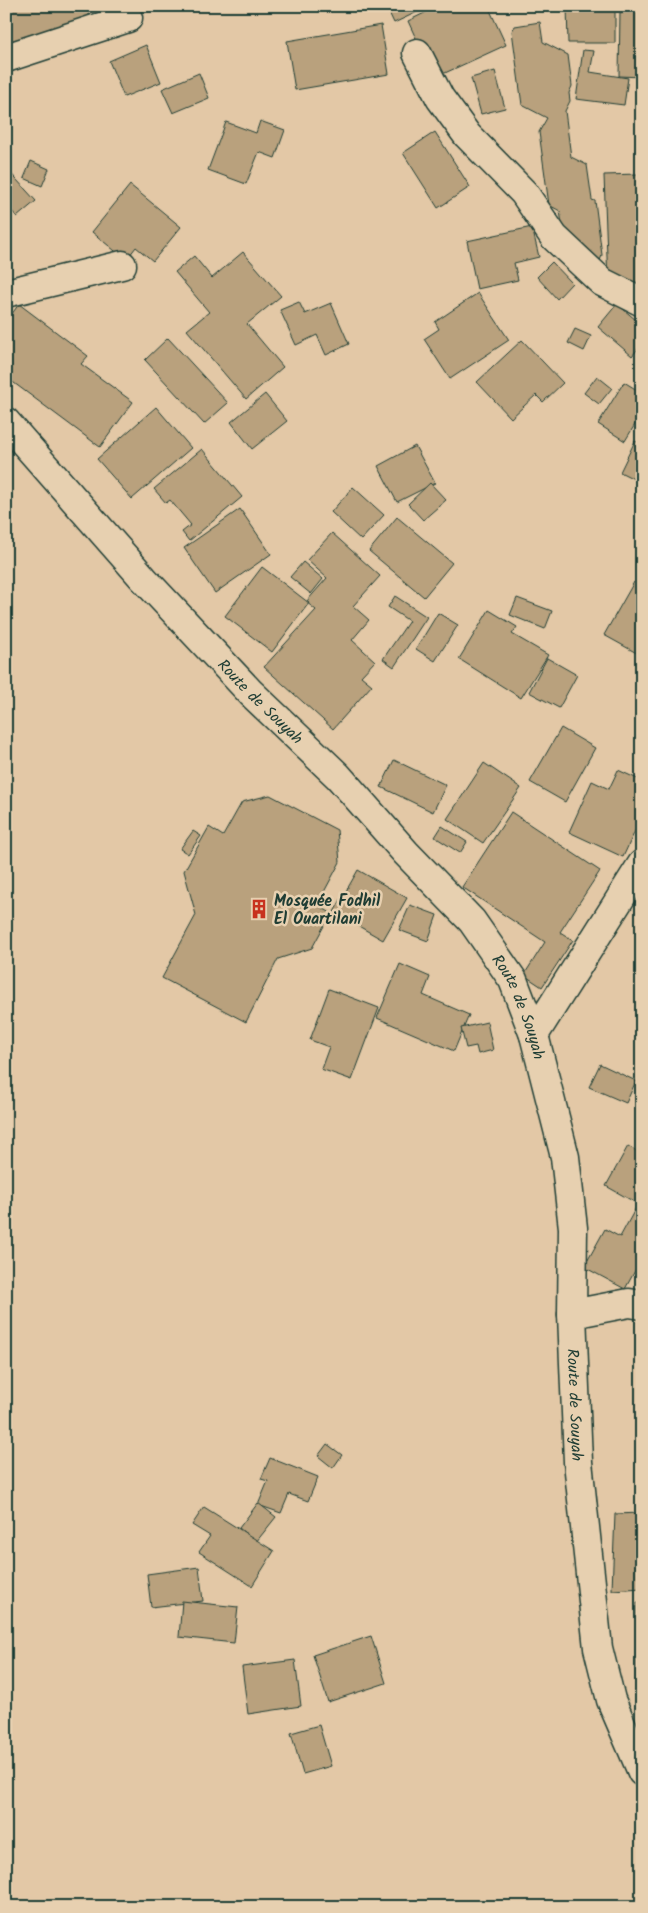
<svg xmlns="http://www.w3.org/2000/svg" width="648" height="1913" font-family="Kalam,sans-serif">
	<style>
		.building { fill: #b9a17d; stroke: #1f3d34 }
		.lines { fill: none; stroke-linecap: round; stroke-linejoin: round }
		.minor-casing { stroke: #1f3d34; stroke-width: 31 }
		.major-casing { stroke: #1f3d34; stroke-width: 31 }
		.minor { stroke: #e7d0b0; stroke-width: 28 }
		.major { stroke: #e7d0b0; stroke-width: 28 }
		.labels { text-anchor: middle; stroke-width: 5; stroke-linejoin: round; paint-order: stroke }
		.street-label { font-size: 16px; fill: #1f3d34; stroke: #e7d0b0 }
		.poi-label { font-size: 16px; font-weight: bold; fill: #1f3d34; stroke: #e7d0b0; text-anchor: start }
	</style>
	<rect width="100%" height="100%" fill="#e3c8a6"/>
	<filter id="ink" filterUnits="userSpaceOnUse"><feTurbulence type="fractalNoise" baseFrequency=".02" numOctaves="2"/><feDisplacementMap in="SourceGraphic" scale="10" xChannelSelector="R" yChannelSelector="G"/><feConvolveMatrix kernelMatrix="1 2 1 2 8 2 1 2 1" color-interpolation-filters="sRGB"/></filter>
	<g filter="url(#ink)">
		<g class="building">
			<path d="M6,6H87L91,23L6,43Z"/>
			<path d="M135,6H167V9L136,12Z"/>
			<path d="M386,6H430L394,23Z"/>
			<path d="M439,6H488L506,45L434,78L408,21Z"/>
			<path d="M567,6H615V43H568Z"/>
			<path d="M620,12H642V77L619,76Z"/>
			<path d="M540,22L543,42L568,55L572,86L569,93L570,101L565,111L571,157L587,165L592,200L595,201L602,255L600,261L565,243L560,211L549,205L539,132L547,118L522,105L512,31L515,26Z"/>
			<path d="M381,25L389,74L295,90L287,41Z"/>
			<path d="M146,45L161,82L124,97L109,61Z"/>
			<path d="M583,50L594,51L590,72L628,78L624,105L576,99Z"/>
			<path d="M495,71L505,108L481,114L471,78Z"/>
			<path d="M199,73L209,98L173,113L162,89Z"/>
			<path d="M260,121L285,130L275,158L259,152L246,184L208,170L226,122L256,133Z"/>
			<path d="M435,132L470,187L438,208L403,153Z"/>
			<path d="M31,161L49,169L42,186L24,178Z"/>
			<path d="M6,168L36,201L17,217L11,210L6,214Z"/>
			<path d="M638,174L642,282L608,283L604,175Z"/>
			<path d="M130,185L181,227L153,261L136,247L126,260L92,232Z"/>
			<path d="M532,227L539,257L514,263L518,280L477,289L467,241Z"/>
			<path d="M243,252L281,296L247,324L283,367L246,399L187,330L209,312L175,272L194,256L212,278Z"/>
			<path d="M552,262L572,283L557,299L537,277Z"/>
			<path d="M478,293L509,340L450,379L424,339L439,329L435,322Z"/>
			<path d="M299,302L305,314L331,303L349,344L326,355L317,335L296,345L280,310Z"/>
			<path d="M19,304L88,356L81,364L133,402L100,447L6,377V322Z"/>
			<path d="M617,304L642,325V344L632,356L598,327Z"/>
			<path d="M575,329L591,336L584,351L568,343Z"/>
			<path d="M168,338L228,403L204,424L145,360Z"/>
			<path d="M522,340L563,383L543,402L536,395L511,418L477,382Z"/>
			<path d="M597,376L612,388L599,404L584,393Z"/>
			<path d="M624,382L642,393V413L625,441L598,424Z"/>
			<path d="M265,394L287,421L252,449L231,422Z"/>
			<path d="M156,407L191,448L132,499L97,459Z"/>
			<path d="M635,441L642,444V483L620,472Z"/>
			<path d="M415,446L435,483L397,502L378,466Z"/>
			<path d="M202,449L242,497L189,541L182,532L191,525L170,500L166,503L154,489Z"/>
			<path d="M430,483L446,500L423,520L408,504Z"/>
			<path d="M353,487L384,515L361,540L331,512Z"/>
			<path d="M240,509L271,554L215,593L184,548Z"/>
			<path d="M397,517L452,563L424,597L369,551Z"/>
			<path d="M332,533L380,576L353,606L369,620L352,640L375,661L361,676L372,685L333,729L264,667L316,610L306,602L327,578L307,560Z"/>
			<path d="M303,562L323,579L311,594L290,577Z"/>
			<path d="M262,567L309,603L272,652L225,616Z"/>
			<path d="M634,582L642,586V656L604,635Z"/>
			<path d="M395,596L427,617L394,667L383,659L409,621L388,607Z"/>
			<path d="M517,598L552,611L545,629L510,615Z"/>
			<path d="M489,610L517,627L512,634L548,655L521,698L459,659Z"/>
			<path d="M438,613L458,625L435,661L416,649Z"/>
			<path d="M547,658L577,675L559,708L529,692Z"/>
			<path d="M561,728L595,748L565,802L530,782Z"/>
			<path d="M394,760L446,785L433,812L381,787Z"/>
			<path d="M484,763L521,788L483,843L447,819Z"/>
			<path d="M618,770L642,781V816L623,857L569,832L592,781L609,789Z"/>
			<path d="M270,795L337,830L340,862L317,905L331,913L312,948L278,959L246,1022L162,978L196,915L184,871L209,827L223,836L242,802Z"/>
			<path d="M511,812L600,871L560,932L573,940L542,987L524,975L545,942L462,887Z"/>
			<path d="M442,826L467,842L460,853L435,837Z"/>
			<path d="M193,831L201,836L188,854L180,849Z"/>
			<path d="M358,870L407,898L383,940L334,912Z"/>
			<path d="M410,905L437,915L428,941L399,930Z"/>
			<path d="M400,964L430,977L423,995L469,1015L454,1051L377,1018Z"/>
			<path d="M329,989L379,1008L352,1080L321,1069L329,1047L310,1040Z"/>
			<path d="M487,1022L493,1050L478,1054L476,1046L466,1048L461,1028Z"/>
			<path d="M600,1064L636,1081L626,1103L589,1087Z"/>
			<path d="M628,1146L642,1154V1258L625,1289L584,1267L605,1229L620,1237L638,1204L606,1186Z"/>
			<path d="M327,1444L342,1455L333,1468L318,1456Z"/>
			<path d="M270,1458L318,1477L308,1501L289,1494L281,1513L258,1505L268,1481L261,1479Z"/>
			<path d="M258,1503L276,1517L256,1542L239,1528Z"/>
			<path d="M204,1507L274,1551L252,1586L199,1552L210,1536L192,1525Z"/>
			<path d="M642,1513V1588L612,1590L615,1514Z"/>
			<path d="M199,1567L203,1601L151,1607L147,1574Z"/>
			<path d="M182,1601L238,1607L234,1643L179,1637Z"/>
			<path d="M637,1603H642V1684L636,1692Z"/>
			<path d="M371,1636L386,1683L328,1702L313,1655Z"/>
			<path d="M295,1660L301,1706L248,1714L242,1667Z"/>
			<path d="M319,1725L331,1766L303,1774L291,1733Z"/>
		</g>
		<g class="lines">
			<defs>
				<g id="minor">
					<path d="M417,53L440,98L467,135L524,193L554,237L602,282L642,302"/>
					<path d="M6,58L128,18"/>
					<path d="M6,293L122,265"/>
					<path d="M534,1035L642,864"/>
					<path d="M572,1314L629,1303L642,1305"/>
				</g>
				<g id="major">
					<path id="s1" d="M6,422L144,579L251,693L338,776L406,853L472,921L513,980L534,1035L565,1157L573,1228L572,1314L578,1462L598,1648L611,1700L642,1772"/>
				</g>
			</defs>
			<use href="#minor" class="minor-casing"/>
			<use href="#major" class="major-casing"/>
			<use href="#minor" class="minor"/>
			<use href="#major" class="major"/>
		</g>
	</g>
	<defs>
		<symbol id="building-bare" viewBox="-9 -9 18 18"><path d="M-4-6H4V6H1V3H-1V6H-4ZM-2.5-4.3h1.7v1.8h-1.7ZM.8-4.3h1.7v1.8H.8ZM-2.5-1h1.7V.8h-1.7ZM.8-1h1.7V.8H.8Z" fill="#c8321e" stroke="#e7d0b0" stroke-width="2.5" paint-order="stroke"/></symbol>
	</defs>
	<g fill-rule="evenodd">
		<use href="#building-bare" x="245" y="895" width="28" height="28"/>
	</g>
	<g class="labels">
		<g class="street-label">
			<text dy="6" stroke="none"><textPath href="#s1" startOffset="378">Route de Souyah</textPath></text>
			<text dy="6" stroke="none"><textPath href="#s1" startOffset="782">Route de Souyah</textPath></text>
			<text dy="6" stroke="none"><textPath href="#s1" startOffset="1188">Route de Souyah</textPath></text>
		</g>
		<g class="poi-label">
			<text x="274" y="906">Mosquée Fodhil<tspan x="274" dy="18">El Ouartilani</tspan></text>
		</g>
	</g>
	<rect width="648" height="1913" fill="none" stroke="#e7d0b0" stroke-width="25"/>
	<rect x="12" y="12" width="623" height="1888" fill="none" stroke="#1f3d34" stroke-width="2" filter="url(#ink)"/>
</svg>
